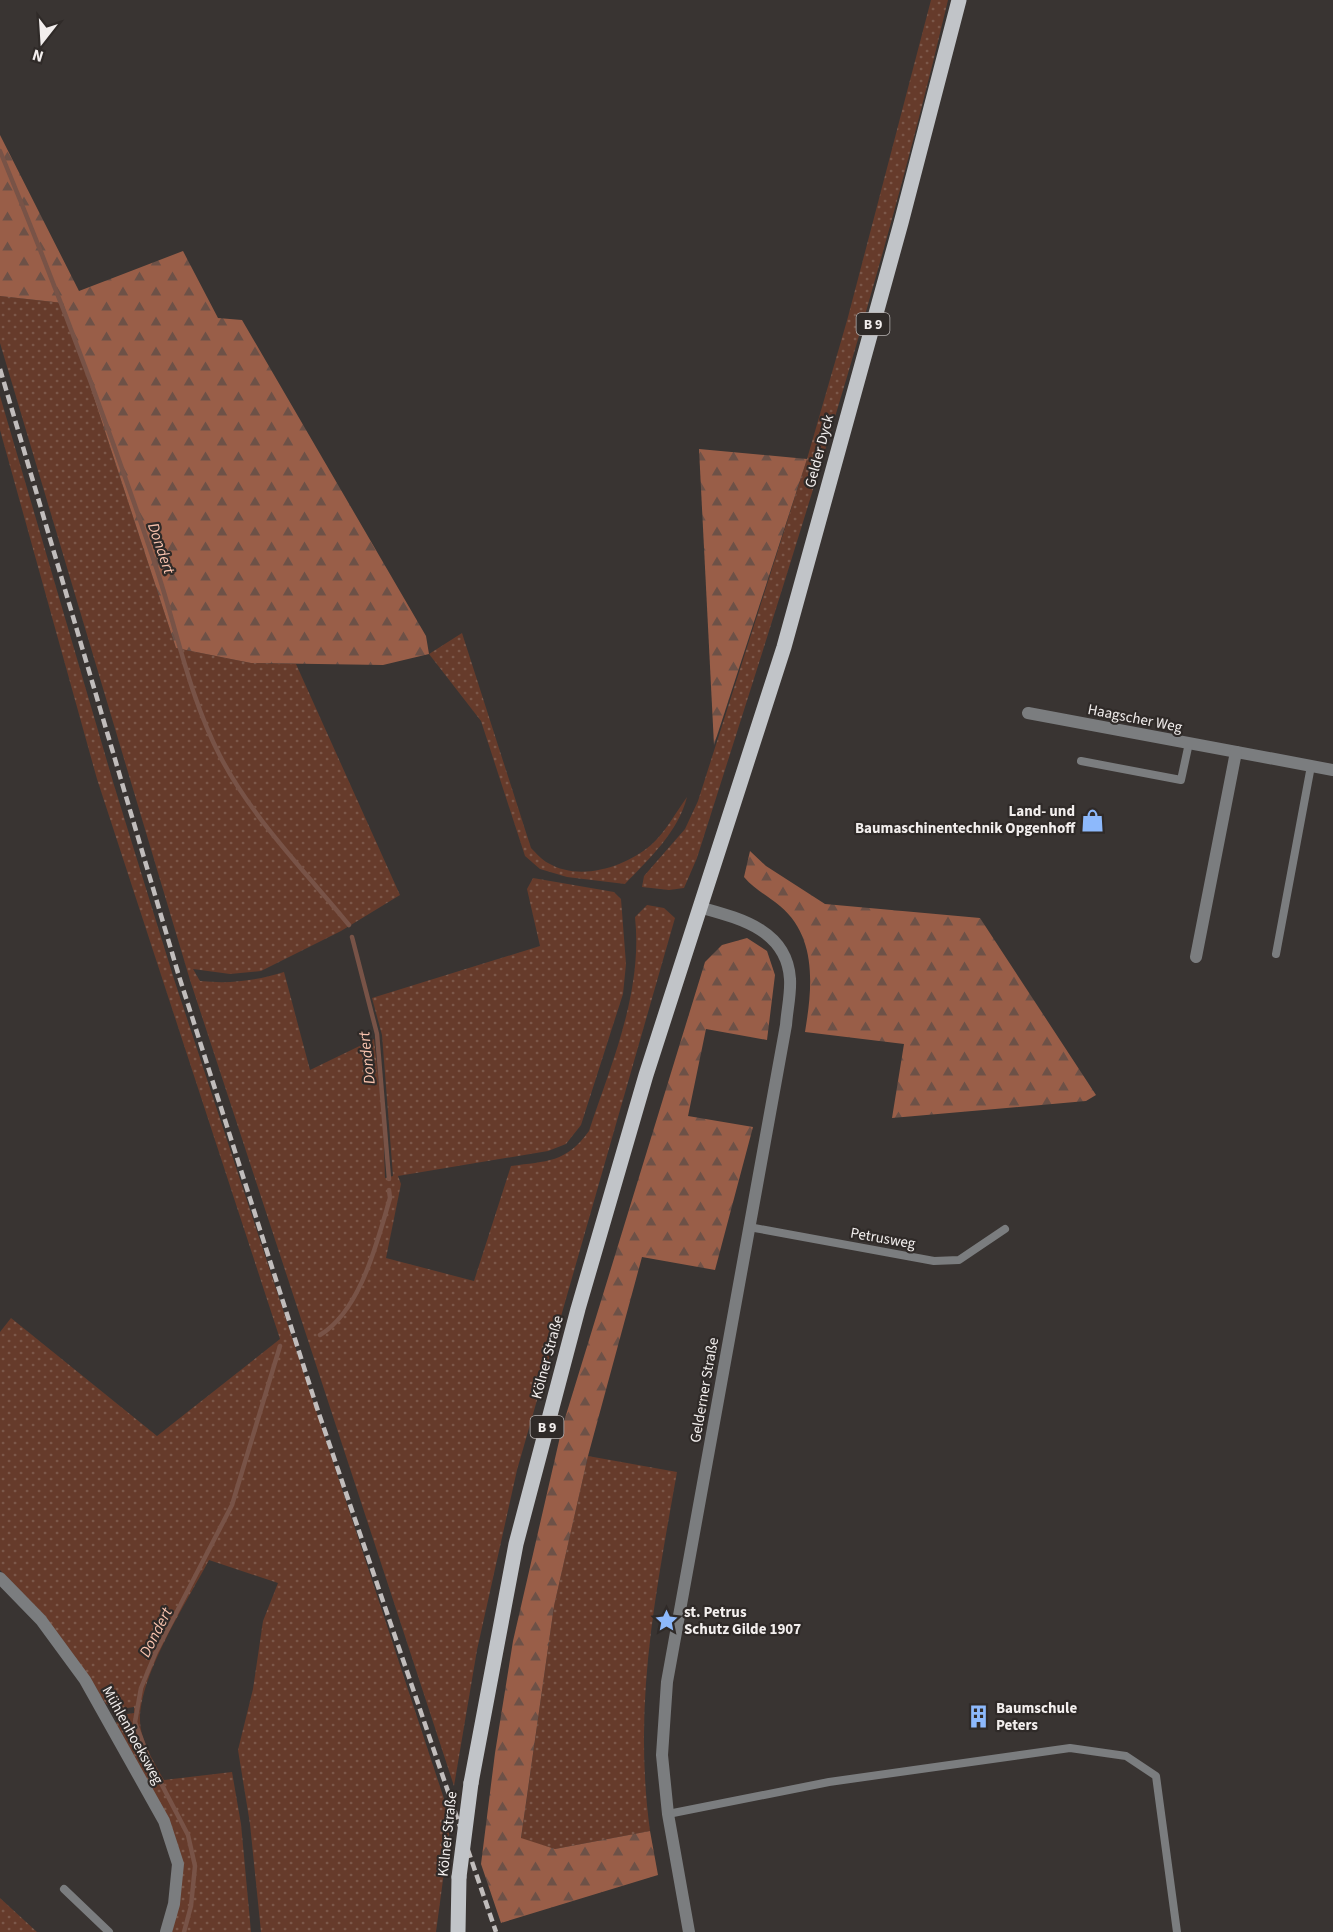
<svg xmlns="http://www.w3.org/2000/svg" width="1333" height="1932" font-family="'Source Sans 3',sans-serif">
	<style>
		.grass { fill: url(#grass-dots) }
		.forest { fill: url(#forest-firs) }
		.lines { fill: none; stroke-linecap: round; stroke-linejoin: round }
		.stream { stroke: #785347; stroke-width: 4.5 }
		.lane { stroke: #7b7d7f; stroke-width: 8 }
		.street { stroke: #7b7d7f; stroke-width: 12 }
		.primary { stroke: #c1c4c8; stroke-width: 15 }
		.rail { stroke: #c1bdbc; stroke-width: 4.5; stroke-dasharray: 9 4.5; stroke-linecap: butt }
		.primary-bridge { stroke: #c1c4c8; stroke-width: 15 }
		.labels { text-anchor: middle; stroke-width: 4.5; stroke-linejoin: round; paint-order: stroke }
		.shield { fill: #2f2a28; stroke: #b8b3b2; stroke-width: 1.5 }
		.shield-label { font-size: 14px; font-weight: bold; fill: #f2eeed }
		.street-label { font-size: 15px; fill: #f2eeed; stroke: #2f2a28 }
		.poi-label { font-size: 15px; font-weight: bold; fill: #f2eeed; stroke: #2f2a28; text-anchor: start }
		.water-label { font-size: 16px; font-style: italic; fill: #fac4af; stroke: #2f2a28 }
	</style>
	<defs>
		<pattern id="grass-dots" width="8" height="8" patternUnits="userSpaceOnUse" patternTransform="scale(1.5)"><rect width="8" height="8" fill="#663b2b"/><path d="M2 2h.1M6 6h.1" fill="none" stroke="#7c584a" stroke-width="1.8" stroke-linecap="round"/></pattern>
		<pattern id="forest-firs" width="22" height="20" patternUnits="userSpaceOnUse" patternTransform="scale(1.5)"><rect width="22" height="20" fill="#995e48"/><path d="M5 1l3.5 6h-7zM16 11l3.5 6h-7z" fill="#6d5147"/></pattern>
	</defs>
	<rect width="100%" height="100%" fill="#393432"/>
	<g class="grass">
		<path d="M931,0H948C880,290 787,574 697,858L684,888L669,890L642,887L644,876L685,829L698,801L807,459L848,317Z"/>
		<path d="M0,296L63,303L176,648L251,663L296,664L400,895L341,931L261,971L230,974L193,969L200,981C230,984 255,981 284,972L310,1070L374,1039L383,1119L385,1178L393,1176L382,1035L372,998L540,946L527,889L533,878L614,892L621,899L626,964L623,994L581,1125L566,1144L548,1151L398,1176L401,1184L386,1258L474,1281L511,1166C547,1161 566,1163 589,1131C612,1062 643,991 635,917L647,905L664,908L675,918L517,1470L477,1650L454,1786L190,980L0,343Z"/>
		<path d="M0,396L114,785L174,979L451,1820L436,1932H261L250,1824L238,1750L253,1689L263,1621L278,1583L209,1560C187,1602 140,1673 140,1720C140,1740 155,1764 164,1780L232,1772L241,1824L251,1932H172L179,1902L165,1814L116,1723L121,1715L134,1713V1707L120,1709L106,1704L45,1616L0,1570V1332L11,1318L157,1436L280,1339L97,779L0,430Z"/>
		<path d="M462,633L531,848C536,853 542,860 548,863C580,882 625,867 651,845C665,833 676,812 687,797C678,832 650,858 625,884L567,877L540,869L525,856L481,721L429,654Z"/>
		<path d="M588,1456L677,1472C655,1597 633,1704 650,1831L555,1849L521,1839L554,1606Z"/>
		<path d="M0,1898L37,1932H0Z"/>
	</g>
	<g class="forest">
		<path d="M0,135L79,291L183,251L218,318L242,320L426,636L429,654L383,665L251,663L176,648L63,303L0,296Z"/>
		<path d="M699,449L807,459L714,745Z"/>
		<path d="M750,851L766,866L825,904L980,918L1096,1095L1086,1101L892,1118L904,1044L805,1032C812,989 818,938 780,906C767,895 755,890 744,877Z"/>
		<path d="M747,938L767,951L775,975L767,1040L706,1029L688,1116L753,1127L715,1270L642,1257L588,1456L554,1606L521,1838L555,1849L650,1831L658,1875L501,1923L481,1864L495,1753L513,1641L562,1428L705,962L722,945Z"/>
	</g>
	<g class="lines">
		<g class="stream">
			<path d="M0,151C57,288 109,427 156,567C177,630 189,696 220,756C252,818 305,871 349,925"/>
			<path d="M352,937L377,1034L389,1179"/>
			<path d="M320,1335C361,1310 377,1242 390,1198L389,1190"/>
			<path d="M184,1932L191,1906L195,1866L188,1835L150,1762L135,1722L141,1688L156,1652L232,1505L280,1346"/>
		</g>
		<g class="lane">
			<path d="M1081,761L1181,780L1189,743"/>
			<path d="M1276,954L1311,766"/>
			<path d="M749,1227L934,1261L959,1260L1005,1229"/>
			<path d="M668,1814L829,1782L1070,1748L1126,1756L1156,1776L1177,1932"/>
			<path d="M64,1889L109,1932"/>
		</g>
		<g class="street">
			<path d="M1028,713L1333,770"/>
			<path d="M1196,957L1236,752"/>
			<path d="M0,1578L41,1620L85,1680L164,1821L178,1864L174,1904L166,1932"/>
			<path d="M689,1932L668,1814L662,1755L667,1682L786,1025C787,1010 791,994 790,979C787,929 738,918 699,907"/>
		</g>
		<g class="primary">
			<path d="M471,1783L516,1544L578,1309L646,1075L784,647L901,223L959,0"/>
			<path d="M458,1932L459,1877"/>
		</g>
		<path class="rail" d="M0,369L178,973L317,1408L496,1932"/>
		<path class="primary-bridge" d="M459,1877L471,1783"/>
	</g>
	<defs>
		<symbol id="shop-bare" viewBox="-9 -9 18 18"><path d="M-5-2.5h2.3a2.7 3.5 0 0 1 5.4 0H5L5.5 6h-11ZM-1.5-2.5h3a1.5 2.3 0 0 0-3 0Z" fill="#8db9fc" stroke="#2f2a28" stroke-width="2.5" paint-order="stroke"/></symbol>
		<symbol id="sight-bare" viewBox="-9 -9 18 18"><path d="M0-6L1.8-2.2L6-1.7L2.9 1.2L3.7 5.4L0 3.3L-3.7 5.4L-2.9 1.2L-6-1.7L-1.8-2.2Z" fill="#8db9fc" stroke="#2f2a28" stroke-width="2.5" paint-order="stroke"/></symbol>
		<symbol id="building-bare" viewBox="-9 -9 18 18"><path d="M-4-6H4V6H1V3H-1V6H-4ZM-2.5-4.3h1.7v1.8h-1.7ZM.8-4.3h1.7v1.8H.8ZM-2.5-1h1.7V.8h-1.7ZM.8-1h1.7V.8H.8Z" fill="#8db9fc" stroke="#2f2a28" stroke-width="2.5" paint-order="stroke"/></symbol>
	</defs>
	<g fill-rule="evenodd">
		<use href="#shop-bare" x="1076" y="804" width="33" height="33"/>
		<use href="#sight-bare" x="650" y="1604" width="33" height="33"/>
		<use href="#building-bare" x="962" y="1700" width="33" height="33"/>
	</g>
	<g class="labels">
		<g class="shield">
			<rect x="856.5" y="313" width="33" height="22" rx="4.5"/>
			<rect x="530.5" y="1416" width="33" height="22" rx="4.5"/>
		</g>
		<g class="shield-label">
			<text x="873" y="329">B 9</text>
			<text x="547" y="1432">B 9</text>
		</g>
		<g class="street-label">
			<text transform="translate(819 451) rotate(-75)" y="5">Gelder Dyck</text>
			<text transform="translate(1135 718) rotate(11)" y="5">Haagscher Weg</text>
			<text transform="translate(883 1238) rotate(10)" y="5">Petrusweg</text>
			<text transform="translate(547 1357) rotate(-75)" y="5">Kölner Straße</text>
			<text transform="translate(704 1390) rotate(-80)" y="5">Gelderner Straße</text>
			<text transform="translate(133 1735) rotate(61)" y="5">Mühlenhoeksweg</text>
			<text transform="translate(447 1834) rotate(-84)" y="5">Kölner Straße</text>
		</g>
		<g class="poi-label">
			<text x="1075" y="816" text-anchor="end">Land- und<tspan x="1075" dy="17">Baumaschinentechnik Opgenhoff</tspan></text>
			<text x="684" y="1617">st. Petrus<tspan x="684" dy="17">Schutz Gilde 1907</tspan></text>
			<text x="996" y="1713">Baumschule<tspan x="996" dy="17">Peters</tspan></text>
		</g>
		<g class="water-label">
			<text transform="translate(162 548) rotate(71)" y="6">Dondert</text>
			<text transform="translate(366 1058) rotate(-96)" y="6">Dondert</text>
			<text transform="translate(155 1632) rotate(-63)" y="6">Dondert</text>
		</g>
	</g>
	<g transform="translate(42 42) rotate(197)" stroke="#2f2a28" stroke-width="4.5" paint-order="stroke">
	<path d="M0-4.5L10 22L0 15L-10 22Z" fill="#f2eeed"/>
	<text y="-9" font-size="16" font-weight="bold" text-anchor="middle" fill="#f2eeed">N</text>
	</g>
</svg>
